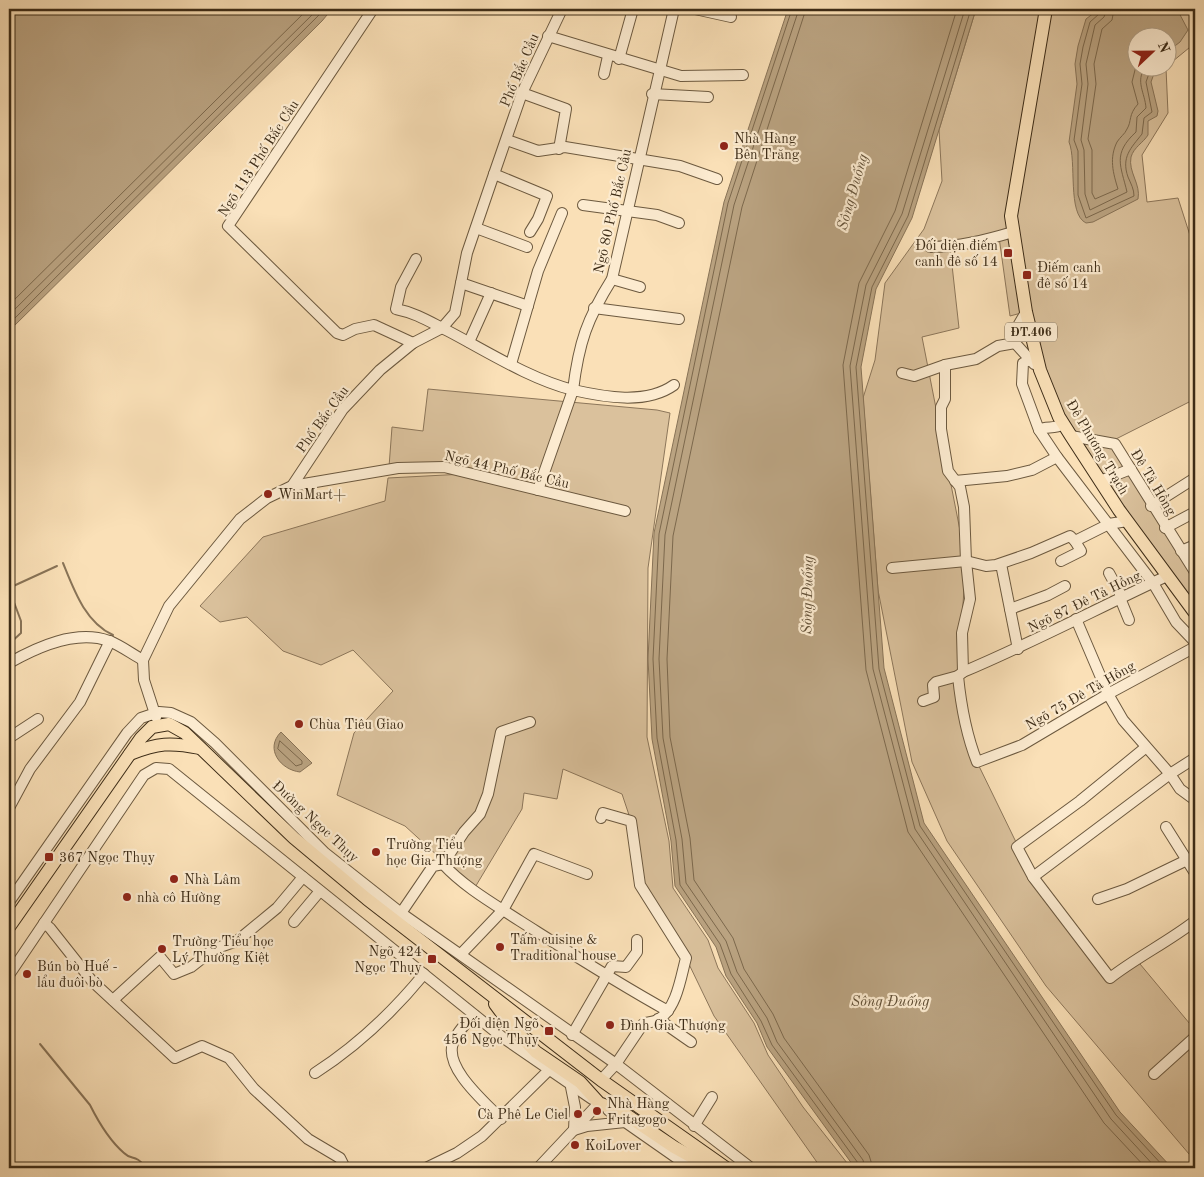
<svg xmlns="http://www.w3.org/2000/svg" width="1204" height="1177" font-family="'Old Standard TT',serif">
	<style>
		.green { fill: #dac19c; stroke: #8c765a }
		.water { fill: #baa381; stroke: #887357 }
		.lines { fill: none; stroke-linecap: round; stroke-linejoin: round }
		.shore { stroke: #7c684c; stroke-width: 1 }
		.stream { stroke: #887357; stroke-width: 2 }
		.minor-casing { stroke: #6c593f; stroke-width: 12 }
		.major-casing { stroke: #3d2c17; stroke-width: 14 }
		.minor { stroke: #fcebd0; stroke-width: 10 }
		.major { stroke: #fae0b7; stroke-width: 12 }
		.poi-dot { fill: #8f2418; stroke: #fcebd0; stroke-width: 2 }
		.labels { text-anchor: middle; stroke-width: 4.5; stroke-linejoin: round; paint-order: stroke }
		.shield { fill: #fcebd0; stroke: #76654e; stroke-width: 1 }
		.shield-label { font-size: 12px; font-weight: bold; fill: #3d2c17 }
		.street-label { font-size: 14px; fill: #3d2c17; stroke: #fcebd0 }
		.poi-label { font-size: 14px; fill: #3d2c17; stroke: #fcebd0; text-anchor: start }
		.water-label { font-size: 15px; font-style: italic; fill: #625037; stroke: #fcebd0 }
	</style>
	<rect width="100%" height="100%" fill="#fae0b7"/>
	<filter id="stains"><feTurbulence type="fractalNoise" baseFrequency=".004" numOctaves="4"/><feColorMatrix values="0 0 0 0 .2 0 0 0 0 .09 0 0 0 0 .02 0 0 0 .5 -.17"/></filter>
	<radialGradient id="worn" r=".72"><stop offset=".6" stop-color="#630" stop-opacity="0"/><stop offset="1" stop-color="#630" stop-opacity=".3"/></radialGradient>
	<g class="green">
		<path d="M976,9H1195V43L1167,66L1166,38H1136V68H1166L1168,113L1142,155L1147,202L1178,198L1195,251V399L1112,441L1195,569V613L1071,436L1025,312L1010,316L999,237L950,247L959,328L922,337L966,561L958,676L977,762L1033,877L1110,978L1135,958L1195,1030V1161L1046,986L947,841L912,762L878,590L863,398L875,360L885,283L924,229L942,181L939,130Z"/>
		<path d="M428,389L657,410L670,413L648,568L647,737L669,841L673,888L708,940L718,968L754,1023L768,1055L803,1107L851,1168H821L714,1016L686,958L640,885L631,821L622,794L563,769L557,799L524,793L522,809L474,889L405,826L337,795L354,733L393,691L353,650L321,665L283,651L247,617L220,622L200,606L263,537L385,501L388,478L464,474V468L389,467L392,427L423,431Z"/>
	</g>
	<g class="water">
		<path d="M9,9H332L322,21L9,331Z"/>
		<path d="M788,9H976L912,218L876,289L861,367L884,668L924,823L1120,1112L1172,1168H855L767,1047L757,1023L726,976L716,947L675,886L671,841L652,739L648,659L654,533L724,202Z"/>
		<path d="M1099,9H1177L1188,30L1180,42L1167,52L1166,38H1136V68H1156L1151,82L1158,111L1157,116L1148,121V135C1143,143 1134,147 1131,157C1128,172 1141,184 1138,199L1093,222L1086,223C1067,214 1077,161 1069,142L1077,84L1075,64L1078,46L1086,19Z"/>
		<path d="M281,732L312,763L300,772C281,770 264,749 281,732Z"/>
	</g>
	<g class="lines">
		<g class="shore">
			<path d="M792,9L728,203L659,534L653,659L657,738L676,840L680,885L720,944L731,974L761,1021L772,1045L858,1163L859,1168"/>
			<path d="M799,9L734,205L665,535L659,659L663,738L682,839L686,883L726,941L737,972L767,1018L777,1042L863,1160L865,1168"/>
			<path d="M806,9L742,207L673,536L667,659L670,737L690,838L694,880L733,938L744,969L773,1014L784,1038L869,1155L873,1168"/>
			<path d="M957,9L895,211L859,283L843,365L866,670L908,832L1104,1123L1146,1168"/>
			<path d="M965,9L902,214L866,285L850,366L873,669L915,829L1111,1119L1156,1168"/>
			<path d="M971,9L908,216L872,287L856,367L879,669L920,826L1116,1115L1165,1168"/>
			<path d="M1100,9L1099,14L1090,22L1083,47L1080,64L1082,84L1074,140L1078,151V195L1086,218L1134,196C1134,189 1131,184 1128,177C1121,157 1131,148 1142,134L1144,118L1152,112L1146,82L1151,68"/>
			<path d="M1107,9L1104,17L1095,25L1086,64L1088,84L1081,140L1084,150L1085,194L1090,210L1127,192C1121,166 1112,154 1136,132L1137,117L1146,108C1145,93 1135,81 1145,68"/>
			<path d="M1114,9L1112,20L1102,29L1094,64L1096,84L1088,139L1092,150V193L1095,199L1118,189C1113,173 1109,158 1117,142C1120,137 1125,134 1127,129C1132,121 1128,115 1138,104L1132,82L1136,66"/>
			<path d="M9,305L308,9"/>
			<path d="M9,315L318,9"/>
			<path d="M9,324L325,9"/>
			<path d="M280,741L302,761V764L296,766L278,749Z"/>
		</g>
		<g class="stream">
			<path d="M63,563C74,590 85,622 113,635"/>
			<path d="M9,588L57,566"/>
			<path d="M9,589L21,621V633L9,644"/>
			<path d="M40,1044L90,1105C98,1121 110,1141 124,1153C132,1161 135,1153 146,1168"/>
		</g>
		<defs>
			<g id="minor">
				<path d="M373,9L228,226L337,333L343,335L355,329L374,325L413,343"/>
				<path d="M695,9L731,17"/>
				<path d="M548,36L681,76L743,75"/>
				<path d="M619,59L633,9"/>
				<path d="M604,74L608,56"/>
				<path d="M522,93L566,109L559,149"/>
				<path d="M652,94L708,97"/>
				<path d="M507,140L538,151L565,147L680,166L717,179"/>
				<path d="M494,174L547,196L538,219L530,232"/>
				<path d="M583,205L657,215L679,223"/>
				<path d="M476,228L527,247"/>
				<path d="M930,247C959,247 986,240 1013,232"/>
				<path d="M416,259L401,287L396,309C416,313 430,322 448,331C488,352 530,379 573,390C579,342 587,319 612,279L674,9"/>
				<path d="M612,279L640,287"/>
				<path d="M461,283L528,306"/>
				<path d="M594,308L679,319"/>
				<path d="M469,342L491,293"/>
				<path d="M1015,343L1034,364"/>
				<path d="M1030,360L1023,363L1022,384L1039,430L1057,457L1153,583L1176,622L1195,642"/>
				<path d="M511,364L538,271L562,213"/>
				<path d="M945,365V399L941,407V429L948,471L960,487L964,507L966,561L970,599L962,633L963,672L958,676C961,706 966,734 977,762L1022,745L1108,694L1195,647"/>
				<path d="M902,373L914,376L945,365L976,359L998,346L1015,343L1019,324L1026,312"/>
				<path d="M1039,430C1046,425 1054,430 1063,424"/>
				<path d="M1071,436L1115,444L1195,572"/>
				<path d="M955,481L1007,476L1032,470L1057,457"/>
				<path d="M1100,481L1131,469"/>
				<path d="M292,486L398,468L444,467L625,511"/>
				<path d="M538,490L573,390C604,397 646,405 674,385"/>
				<path d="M1151,506L1195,478"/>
				<path d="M1165,528L1195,512"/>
				<path d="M1181,551L1195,545"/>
				<path d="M1061,561L1081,551L1075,541"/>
				<path d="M1001,564L1018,649"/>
				<path d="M892,568L966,561L986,566L996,565L1031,553L1070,536L1075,541L1109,524L1127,521"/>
				<path d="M1109,573L1122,597"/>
				<path d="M1120,598L1129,620"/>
				<path d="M1010,609L1048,595L1065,586"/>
				<path d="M1076,619L1108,694L1123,720L1170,774L1180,789L1195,800"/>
				<path d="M9,663C37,647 76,629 109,641C120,645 132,654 143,660"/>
				<path d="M963,672C1032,643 1098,608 1167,576"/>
				<path d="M923,701L934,697L933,685L936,682L958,676"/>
				<path d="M156,717L144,680L143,660L169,606L240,519L267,498L292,486L343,409L380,370L413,343L442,328L455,313L467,253L494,174L522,93L562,9"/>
				<path d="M9,738L38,719"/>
				<path d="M1145,748L1080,801L1017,847L1033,877L1110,978C1137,957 1168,942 1195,921"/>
				<path d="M9,808L30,769L80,702L110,641"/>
				<path d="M601,818L603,813L631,821L640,885L686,958C681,976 677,1008 659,1019C655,1022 648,1022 643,1024L616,1064L601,1080"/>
				<path d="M1166,827L1195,873"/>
				<path d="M443,864C464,887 494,904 520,921C569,952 617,983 668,1011"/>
				<path d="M443,864L464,832L480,814L488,794L501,732L530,722"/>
				<path d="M1033,877L1170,774L1195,758"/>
				<path d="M1098,899L1127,889L1187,860"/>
				<path d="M9,902L127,733L141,718L159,712L171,713L191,722L215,743L325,853L401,913L616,1064L751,1168"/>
				<path d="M401,913L433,866L443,864"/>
				<path d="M294,922L320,891"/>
				<path d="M44,923L50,928L92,981L175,1058L202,1046L229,1058L254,1089L308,1139L340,1158L345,1168"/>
				<path d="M461,954L503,910L534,854L587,874"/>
				<path d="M9,975L144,775L156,768L169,769L502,1037L592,1099"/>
				<path d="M113,1000L160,957L174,974L191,967L214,949L237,941L277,908L303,877"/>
				<path d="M474,1015C466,1023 457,1032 453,1043C444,1068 485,1102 501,1119"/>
				<path d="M658,1019L691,1042"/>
				<path d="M572,1035L612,966L626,967L637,952V940"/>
				<path d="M315,1073C357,1046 392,1013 424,974"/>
				<path d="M1154,1074L1195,1037"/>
				<path d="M571,1087L575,1107L574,1130L587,1126L625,1122"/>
				<path d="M608,1110L691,1168"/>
				<path d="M694,1126L712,1097"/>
				<path d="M426,1168L457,1153L482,1136L549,1070"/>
				<path d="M538,1168L599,1103"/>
			</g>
			<g id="major">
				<path d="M1046,9L1011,216L1026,312L1040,370L1059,417L1071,436L1119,510L1195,613"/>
				<path d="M130,754C158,743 170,742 200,748"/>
				<path d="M9,927L141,738L152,727L169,724L185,733L294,838L367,899L601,1080L726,1168"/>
				<path d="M495,1004L513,1028L536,1052L580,1082L599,1103L622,1112L674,1147L712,1168"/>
			</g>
		</defs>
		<use href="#minor" class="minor-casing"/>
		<use href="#major" class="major-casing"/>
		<use href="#minor" class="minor"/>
		<use href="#major" class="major"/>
	</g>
	<g class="poi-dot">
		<circle cx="724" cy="146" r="5"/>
		<rect x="1003" y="248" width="10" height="10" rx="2.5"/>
		<rect x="1022" y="270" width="10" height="10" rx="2.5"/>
		<circle cx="268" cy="494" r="5"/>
		<circle cx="299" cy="724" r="5"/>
		<circle cx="376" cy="852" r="5"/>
		<rect x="44" y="852" width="10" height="10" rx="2.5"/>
		<circle cx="174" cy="879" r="5"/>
		<circle cx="127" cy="897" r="5"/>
		<circle cx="500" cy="947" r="5"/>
		<circle cx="162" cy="949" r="5"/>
		<rect x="427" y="954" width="10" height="10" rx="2.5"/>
		<circle cx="27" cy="974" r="5"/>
		<circle cx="610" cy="1025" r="5"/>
		<rect x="544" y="1026" width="10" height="10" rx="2.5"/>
		<circle cx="597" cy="1111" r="5"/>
		<circle cx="578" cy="1114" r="5"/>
		<circle cx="575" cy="1145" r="5"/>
	</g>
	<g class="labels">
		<rect class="shield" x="1005" y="322.5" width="52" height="19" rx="4"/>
		<g class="shield-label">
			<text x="1031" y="336">ĐT.406</text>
		</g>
		<g class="street-label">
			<text transform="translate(519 70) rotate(-67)" y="5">Phố Bắc Cầu</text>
			<text transform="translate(258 158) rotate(-57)" y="5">Ngõ 113 Phố Bắc Cầu</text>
			<text transform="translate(612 211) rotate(-77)" y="5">Ngõ 80 Phố Bắc Cầu</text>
			<text transform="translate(322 419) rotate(-54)" y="5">Phố Bắc Cầu</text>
			<text transform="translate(1098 447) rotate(59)" y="5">Đê Phương Trạch</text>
			<text transform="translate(507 469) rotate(13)" y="5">Ngõ 44 Phố Bắc Cầu</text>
			<text transform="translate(1154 482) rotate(59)" y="5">Đê Tả Hồng</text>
			<text transform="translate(1084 601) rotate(-26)" y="5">Ngõ 87 Đê Tả Hồng</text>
			<text transform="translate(1080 695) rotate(-30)" y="5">Ngõ 75 Đê Tả Hồng</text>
			<text transform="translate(316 821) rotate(43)" y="5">Đường Ngọc Thụy</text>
		</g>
		<g class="poi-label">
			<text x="734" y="143">Nhà Hàng<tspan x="734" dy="16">Bên Trăng</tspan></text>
			<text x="998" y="250" text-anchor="end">Đối diện điếm<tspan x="998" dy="16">canh đê số 14</tspan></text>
			<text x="1037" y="272">Điếm canh<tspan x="1037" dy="16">đê số 14</tspan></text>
			<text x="278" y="499">WinMart+</text>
			<text x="309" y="729">Chùa Tiêu Giao</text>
			<text x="386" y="849">Trường Tiểu<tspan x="386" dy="16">học Gia Thượng</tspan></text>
			<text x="59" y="862">367 Ngọc Thụy</text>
			<text x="184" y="884">Nhà Lâm</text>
			<text x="137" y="902">nhà cô Hường</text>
			<text x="510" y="944">Tấm cuisine &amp;<tspan x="510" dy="16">Traditional house</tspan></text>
			<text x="172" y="946">Trường Tiểu học<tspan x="172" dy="16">Lý Thường Kiệt</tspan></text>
			<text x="422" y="956" text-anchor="end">Ngõ 424<tspan x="422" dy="16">Ngọc Thụy</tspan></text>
			<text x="37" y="971">Bún bò Huế -<tspan x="37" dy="16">lẩu đuôi bò</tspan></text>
			<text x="539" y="1028" text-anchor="end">Đối diện Ngõ<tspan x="539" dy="16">456 Ngọc Thụy</tspan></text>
			<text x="620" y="1030">Đình Gia Thượng</text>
			<text x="607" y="1108">Nhà Hàng<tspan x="607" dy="16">Fritagogo</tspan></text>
			<text x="568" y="1119" text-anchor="end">Cà Phê Le Ciel</text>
			<text x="585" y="1150">KoiLover</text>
		</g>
		<g class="water-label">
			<text transform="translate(852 192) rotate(-74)" y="5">Sông Đuống</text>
			<text transform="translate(807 595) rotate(-89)" y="5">Sông Đuống</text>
			<text x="890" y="1006">Sông Đuống</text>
		</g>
	</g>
	<rect width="1204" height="1177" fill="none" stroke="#fae0b7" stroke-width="30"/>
	<rect x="10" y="10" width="1184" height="1157" fill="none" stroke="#3d2c17" stroke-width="2.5"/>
	<rect x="15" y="15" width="1174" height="1147" fill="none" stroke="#3d2c17"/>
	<g transform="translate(1152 52) rotate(68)"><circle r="24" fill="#fcebd0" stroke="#b09f86"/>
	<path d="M0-4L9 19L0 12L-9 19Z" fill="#8f2418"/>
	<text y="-8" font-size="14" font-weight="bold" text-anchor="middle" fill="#3d2c17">N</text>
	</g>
	<rect width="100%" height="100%" filter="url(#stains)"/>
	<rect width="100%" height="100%" fill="url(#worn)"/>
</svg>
